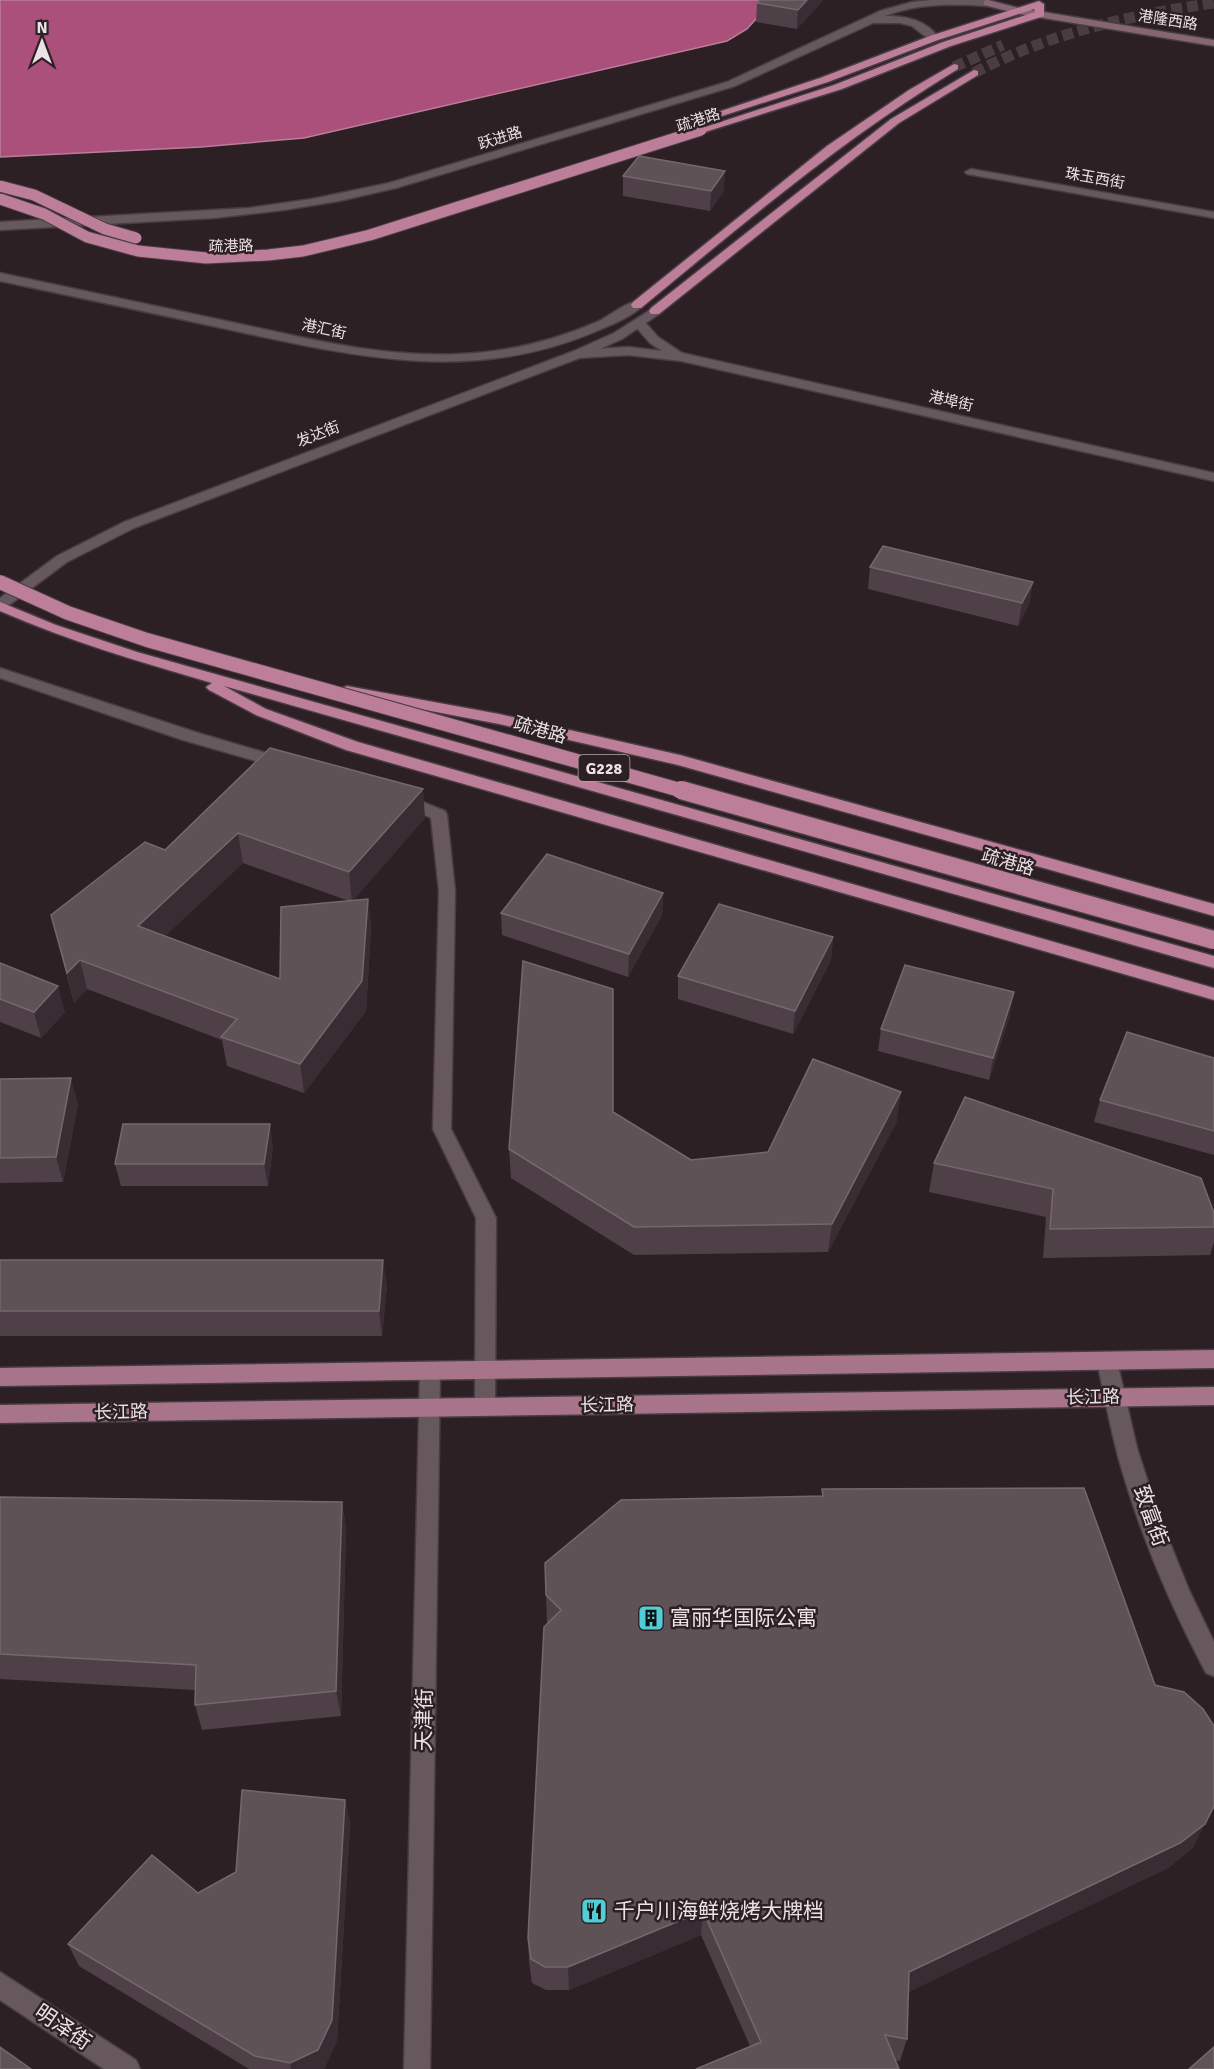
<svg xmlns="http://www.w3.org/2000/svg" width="1214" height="2069" font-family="Signika,'Noto Sans SC',sans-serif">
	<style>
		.water { fill: #ab507b; stroke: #be7c9b; stroke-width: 1.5 }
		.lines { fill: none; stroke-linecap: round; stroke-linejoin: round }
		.trunk-tunnel { stroke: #493d42; stroke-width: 11; stroke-dasharray: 11 5; stroke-linecap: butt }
		.minor-casing { stroke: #483d42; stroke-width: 3 }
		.tertiary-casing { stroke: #483d42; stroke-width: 3 }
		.secondary-casing { stroke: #483d42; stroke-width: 3 }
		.primary-casing { stroke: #483d42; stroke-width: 3 }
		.trunk-casing { stroke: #483d42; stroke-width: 3 }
		.minor { fill: #66585d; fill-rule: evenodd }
		.tertiary { fill: #66585d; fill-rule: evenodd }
		.secondary { fill: #876674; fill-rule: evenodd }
		.primary { fill: #a7748a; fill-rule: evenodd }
		.trunk { fill: #bd7e99; fill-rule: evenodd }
		.trunk-bridge-far2-casing { stroke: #483d42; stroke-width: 13; stroke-linecap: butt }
		.trunk-bridge-far1-casing { stroke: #483d42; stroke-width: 16; stroke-linecap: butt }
		.trunk-bridge-casing { stroke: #483d42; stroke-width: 21; stroke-linecap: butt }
		.trunk-bridge-far2 { stroke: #bd7e99; stroke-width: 11 }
		.trunk-bridge-far1 { stroke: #bd7e99; stroke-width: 14 }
		.trunk-bridge { stroke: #bd7e99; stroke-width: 18 }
		.wall { fill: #4e4046; fill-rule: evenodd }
		.shaded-wall { fill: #392c32 }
		.building { fill: #5f5257; stroke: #75686d; stroke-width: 1.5 }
		.labels { text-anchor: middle; stroke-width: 5; stroke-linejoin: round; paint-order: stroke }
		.far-street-label { font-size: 15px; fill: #ebe2e5; stroke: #2c2025 }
		.shield { fill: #2c2025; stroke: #b2a8ab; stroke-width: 1.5 }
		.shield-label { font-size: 16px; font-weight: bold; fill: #ebe2e5 }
		.street-label { font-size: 18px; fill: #ebe2e5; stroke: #2c2025 }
		.near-street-label { font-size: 21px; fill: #ebe2e5; stroke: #2c2025 }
		.near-poi-label { font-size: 21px; fill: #ebe2e5; stroke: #2c2025; text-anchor: start }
	</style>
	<rect width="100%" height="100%" fill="#2c2025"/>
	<path class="water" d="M0,0H773L747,29L727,41L304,138L201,147L0,157Z"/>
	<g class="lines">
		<g class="trunk-tunnel">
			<path d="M954,67L1003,45"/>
			<path d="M974,73C1050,33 1130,15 1214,3"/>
		</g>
		<defs>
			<g id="minor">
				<path d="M971,169L1214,212V218L967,174L965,172Z"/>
				<path d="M639,319L643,320L658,337L682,353L1214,473V481L681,361L628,355L578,358L572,354L578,350L628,347L662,351L650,343L635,326L633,323L635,320Z"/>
				<path d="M0,668L195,732L290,760L292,764L284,769L183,740L0,678Z"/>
				<path d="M403,794L445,811L447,815L455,891L451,1129L496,1218L495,1407L492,1413L485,1416L478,1413L475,1407L476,1218L433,1129L439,891L431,818L397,803L395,799L397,795Z"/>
				<path d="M1107,1352L1114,1355L1117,1361L1137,1448L1158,1513L1189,1590L1214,1642V1676L1206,1673C1170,1605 1140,1534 1119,1460C1110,1427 1104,1394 1097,1361L1100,1355Z"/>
				<path d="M0,1972L136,2060L140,2069H104L0,2000Z"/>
			</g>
			<g id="tertiary">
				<path d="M931,0H988L993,3L988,6C954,4 918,3 885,16C907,16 926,20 939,38L938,40H930L912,26L900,23H873L735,86L396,188L339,201L284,210L214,218L0,230V222L249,208L312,199L389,183L727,82L880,11L912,2Z"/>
				<path d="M0,273C80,290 160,307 240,324C313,340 385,358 460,354C508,352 553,341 597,322C609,317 628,299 641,302L643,305C631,318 608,326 592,333C467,385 348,355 222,328C148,312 74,296 0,281Z"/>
				<path d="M655,307L659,308L661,311L659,314L622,339L582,357L134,528L67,562L5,608L0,609V598L57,556L124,522L574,351L614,333Z"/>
				<path d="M430,1362L437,1365L440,1371L430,2069H404L420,1371L423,1365Z"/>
			</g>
			<path id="secondary" d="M988,0L1019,8L1214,40V46L1019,14L984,5V1Z"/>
			<g id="primary">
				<path d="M1214,1350V1368L0,1386V1368Z"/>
				<path d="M1214,1387V1405L0,1423V1405Z"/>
			</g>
			<g id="trunk">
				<path d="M1039,1L1044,4V16L951,46L842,89L705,132H697L696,130L834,85L943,42L1035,12L1034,9L938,40L828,82L694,125H686L685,123L820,78L930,36Z"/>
				<path d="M954,64L958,65V69C844,138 744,223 641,308H633L631,305L633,302L827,146L909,90Z"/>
				<path d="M974,70L978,71V75L899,123L659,314H651L649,311L651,308L891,119Z"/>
				<path d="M0,602L56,625L137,652L1214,956V968L224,686L266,709L358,742L1214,988V1000L346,750L256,715L209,690L206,687L212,683C140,662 69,641 0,611Z"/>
				<path d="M347,686L499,714L680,755L1214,904V916L678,765L499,724L342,694L339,691L342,688Z"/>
			</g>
		</defs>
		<use href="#minor" class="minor-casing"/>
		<use href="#tertiary" class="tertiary-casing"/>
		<use href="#secondary" class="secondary-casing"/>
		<use href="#primary" class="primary-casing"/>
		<use href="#trunk" class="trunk-casing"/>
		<use href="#minor" class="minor"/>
		<use href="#tertiary" class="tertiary"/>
		<use href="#secondary" class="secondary"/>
		<use href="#primary" class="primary"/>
		<use href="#trunk" class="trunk"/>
		<defs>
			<g id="trunk-bridge-far2">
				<path d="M0,186L34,195L105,229L136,238"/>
				<path d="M0,199L44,214L87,237L138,251L206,258L268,255L303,251L370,235L701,130"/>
			</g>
			<path id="trunk-bridge-far1" d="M0,582L68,613L147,640L687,792"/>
			<path id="trunk-bridge" d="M681,790L1214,940"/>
		</defs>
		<use href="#trunk-bridge-far2" class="trunk-bridge-far2-casing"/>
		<use href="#trunk-bridge-far1" class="trunk-bridge-far1-casing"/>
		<use href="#trunk-bridge" class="trunk-bridge-casing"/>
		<use href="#trunk-bridge-far2" class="trunk-bridge-far2"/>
		<use href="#trunk-bridge-far1" class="trunk-bridge-far1"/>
		<use href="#trunk-bridge" class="trunk-bridge"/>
	</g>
	<g class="wall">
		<path d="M823,0L797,29L756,22L757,3Z"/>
		<path d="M623,176L724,191L710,211L623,196Z"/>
		<path d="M870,567L1033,582L1029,604L1018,626L868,589Z"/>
		<path d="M270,748L425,818L353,900L368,899L371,928L366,1011L304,1093L227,1066L222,1040L87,989L74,1003L51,915L165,850ZM243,863L349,901L280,979L165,936Z"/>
		<path d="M663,893L662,915L628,977L502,935L501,913Z"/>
		<path d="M833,937L831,960L793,1034L678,999V976Z"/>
		<path d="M0,963L65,1012L41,1038L0,1022Z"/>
		<path d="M1010,1015L989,1080L878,1051L881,1029Z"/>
		<path d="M1214,1058V1155L1094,1122L1100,1100Z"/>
		<path d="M0,1079L78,1104L63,1182L0,1183Z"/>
		<path d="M613,1112L691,1160L768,1152L897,1121L828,1252L634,1255L511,1178L509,1149Z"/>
		<path d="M273,1147L268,1186H121L115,1164Z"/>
		<path d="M934,1163L1214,1213V1242L1210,1255L1043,1258L1046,1217L929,1192Z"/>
		<path d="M0,1260L387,1285L382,1336H0Z"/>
		<path d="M822,1489L1193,1848L1168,1868L908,1992L907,2039L900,2061L750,2046L701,1935L569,1990H546L532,1983L529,1962L528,1938L547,1623L546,1595L822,1496Z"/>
		<path d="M0,1497L342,1502L346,1529L341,1716L202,1730L195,1705V1690L0,1679Z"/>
		<path d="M345,1800L350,1824L337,2041L324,2069H249L79,1966L68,1944L198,1893L236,1872Z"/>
	</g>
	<g class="shaded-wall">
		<path d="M807,0H823L797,29L798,10Z"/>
		<path d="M725,171L724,191L710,211L711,191Z"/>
		<path d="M1033,582L1029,604L1018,626L1022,603Z"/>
		<path d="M423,789L425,818L352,902L349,872Z"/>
		<path d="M238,833L243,863L145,955L138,926Z"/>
		<path d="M663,893L662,915L628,977L629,954Z"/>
		<path d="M368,899L371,928L366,1011L304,1093L300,1064Z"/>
		<path d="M833,937L831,960L793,1034L795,1011Z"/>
		<path d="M80,960L87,989L74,1003L67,973Z"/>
		<path d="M58,986L65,1012L41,1038L34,1012Z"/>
		<path d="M1014,992L1010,1015L989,1080L993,1058Z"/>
		<path d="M71,1078L78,1104L63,1182L56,1157Z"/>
		<path d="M901,1092L897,1121L828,1252L832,1224Z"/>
		<path d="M270,1124L273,1147L268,1186L264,1164Z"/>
		<path d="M383,1260L387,1285L382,1336L379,1311Z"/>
		<path d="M342,1502L346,1529L341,1716L336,1691Z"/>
		<path d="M345,1800L350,1824L337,2041L324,2069H291L290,2063Z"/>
		<path d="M1214,1806L1193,1848L1168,1868L902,1995L909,1972Z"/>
		<path d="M703,1911L701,1935L569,1990L568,1967Z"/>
	</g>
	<g class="building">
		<path d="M760,0H807L798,10L757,3Z"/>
		<path d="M639,156L725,171L711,191L623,176Z"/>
		<path d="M883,546L1033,582L1022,603L870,567Z"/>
		<path d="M270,748L423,789L349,872L238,833L138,926L280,979L281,907L368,899L362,981L300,1064L221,1037L237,1019L80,960L67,973L51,915L145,842L165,850Z"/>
		<path d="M547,854L663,893L629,954L501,913Z"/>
		<path d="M719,904L833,937L795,1011L678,976Z"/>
		<path d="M523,961L613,989V1112L691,1160L768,1152L813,1059L901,1092L832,1224L634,1227L509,1149Z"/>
		<path d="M0,963L58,986L34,1012L0,999Z"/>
		<path d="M905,965L1014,992L993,1058L881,1029Z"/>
		<path d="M1127,1032L1214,1058V1131L1100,1100Z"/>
		<path d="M71,1078L56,1157L0,1158V1079Z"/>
		<path d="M965,1097L1201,1178L1214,1213V1227L1050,1229L1053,1189L934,1163Z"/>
		<path d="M123,1124H270L264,1164H115Z"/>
		<path d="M0,1260H383L379,1311H0Z"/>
		<path d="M1084,1488L1155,1685L1184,1692L1203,1709L1214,1726V1806L1205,1824L1180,1843L909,1972L907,2039L885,2035L899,2069H696L761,2042L703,1911L568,1967H545L531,1959L528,1938L544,1627L561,1610L546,1595L545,1563L621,1500L823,1496L822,1489Z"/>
		<path d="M0,1497L342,1502L336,1691L195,1705L196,1665L0,1654Z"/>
		<path d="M242,1790L345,1800L332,2020L318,2050L290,2063L255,2056L68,1944L152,1855L198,1893L236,1872Z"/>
		<path d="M0,2047L31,2069H0Z"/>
		<path d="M1214,2047V2069H1189Z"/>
	</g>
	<defs>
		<symbol id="building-square" viewBox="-11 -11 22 22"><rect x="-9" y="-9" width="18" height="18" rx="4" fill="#52ccd5" stroke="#2c2025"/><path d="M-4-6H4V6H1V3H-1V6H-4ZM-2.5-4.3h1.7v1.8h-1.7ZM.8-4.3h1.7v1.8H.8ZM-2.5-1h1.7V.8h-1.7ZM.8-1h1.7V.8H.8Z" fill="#111"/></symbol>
		<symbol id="restaurant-square" viewBox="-11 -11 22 22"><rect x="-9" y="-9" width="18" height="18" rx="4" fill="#52ccd5" stroke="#2c2025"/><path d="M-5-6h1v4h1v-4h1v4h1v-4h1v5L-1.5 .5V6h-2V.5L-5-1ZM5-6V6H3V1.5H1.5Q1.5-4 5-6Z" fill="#111"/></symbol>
	</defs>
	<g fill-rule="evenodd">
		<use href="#building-square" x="636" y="1603" width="30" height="30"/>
		<use href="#restaurant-square" x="579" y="1896" width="30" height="30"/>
	</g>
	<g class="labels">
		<g class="far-street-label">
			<text transform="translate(1168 20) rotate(9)" y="5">港隆西路</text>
			<text transform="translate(698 120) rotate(-18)" y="5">疏港路</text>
			<text transform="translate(500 138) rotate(-17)" y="5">跃进路</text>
			<text transform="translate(1095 178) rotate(10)" y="5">珠玉西街</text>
			<text transform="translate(231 246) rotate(-1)" y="5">疏港路</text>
			<text transform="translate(324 329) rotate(12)" y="5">港汇街</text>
			<text transform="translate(951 401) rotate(13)" y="5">港埠街</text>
			<text transform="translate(318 434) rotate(-21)" y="5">发达街</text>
		</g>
		<rect class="shield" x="578.5" y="755" width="51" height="26" rx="4.5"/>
		<g class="shield-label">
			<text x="604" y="774">G228</text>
		</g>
		<g class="street-label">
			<text transform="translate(540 730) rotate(16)" y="6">疏港路</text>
			<text transform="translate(1008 862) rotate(16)" y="6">疏港路</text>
			<text transform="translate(1093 1397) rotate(-1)" y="6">长江路</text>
			<text transform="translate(607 1405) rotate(-1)" y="6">长江路</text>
			<text transform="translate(121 1412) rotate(-1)" y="6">长江路</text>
		</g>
		<g class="near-street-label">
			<text transform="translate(1151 1516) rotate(70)" y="7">致富街</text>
			<text transform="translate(424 1720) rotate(-89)" y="7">天津街</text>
			<text transform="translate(63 2027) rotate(34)" y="7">明泽街</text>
		</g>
		<g class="near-poi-label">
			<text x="670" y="1625">富丽华国际公寓</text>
			<text x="614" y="1918">千户川海鲜烧烤大牌档</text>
		</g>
	</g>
	<g transform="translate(42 42)" stroke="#2c2025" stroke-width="4.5" paint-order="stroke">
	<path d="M0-4.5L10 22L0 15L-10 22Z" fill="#ebe2e5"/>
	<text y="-9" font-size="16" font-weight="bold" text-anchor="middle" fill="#ebe2e5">N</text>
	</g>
</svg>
